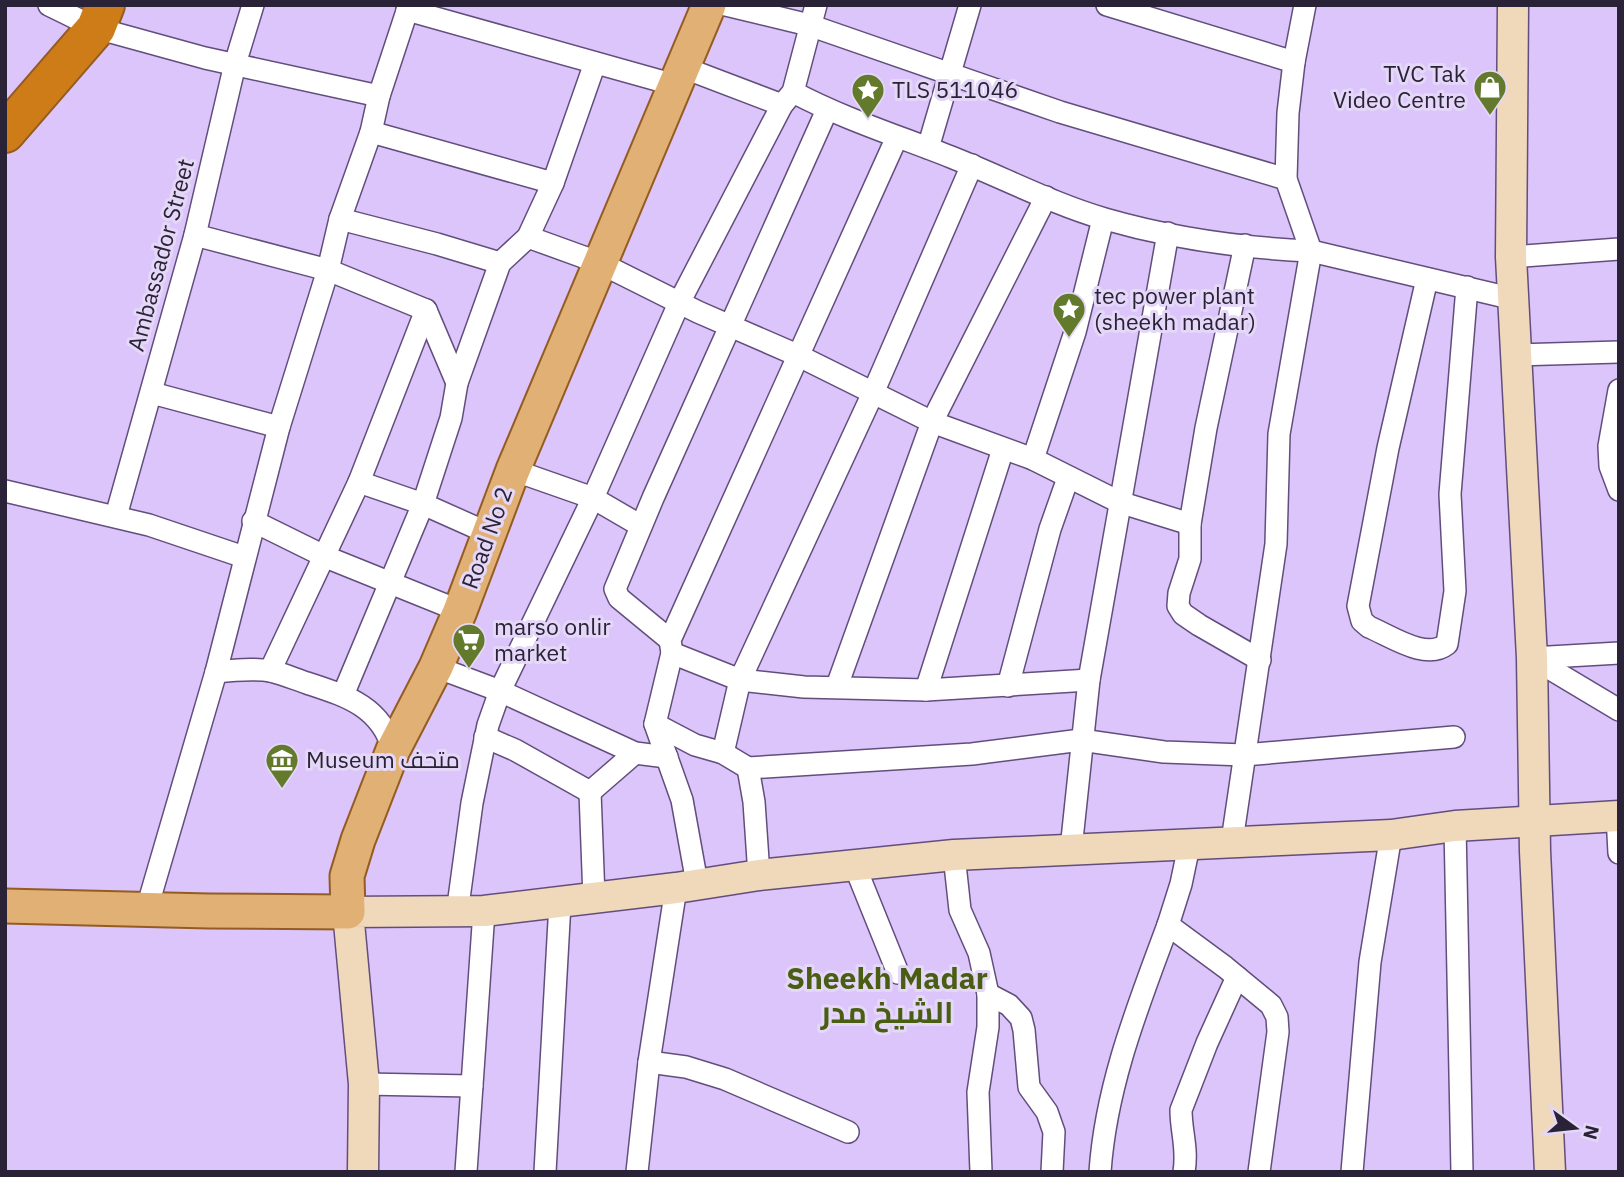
<svg xmlns="http://www.w3.org/2000/svg" width="1624" height="1177" font-family="'IBM Plex Sans',Cairo,sans-serif">
	<style>
		.lines { fill: none; stroke-linecap: round; stroke-linejoin: round }
		.street-casing { stroke: #624e7c; stroke-width: 24 }
		.secondary-casing { stroke: #624e7c; stroke-width: 33 }
		.primary-casing { stroke: #945c22; stroke-width: 37 }
		.highway-casing { stroke: #945c22; stroke-width: 42 }
		.street { stroke: #fff; stroke-width: 21 }
		.secondary { stroke: #f0d8ba; stroke-width: 30 }
		.primary { stroke: #e1b074; stroke-width: 33 }
		.highway { stroke: #cd7c18; stroke-width: 38 }
		.labels { text-anchor: middle; stroke-width: 6; stroke-linejoin: round; paint-order: stroke }
		.poi-label { font-size: 23px; fill: #2a2236; stroke: #e4d7f7; text-anchor: start }
		.street-label { font-size: 23px; fill: #2a2236; stroke: #e4d7f7 }
		.district-label { font-size: 30px; font-weight: bold; fill: #495d13; stroke: #e4d7f7 }
	</style>
	<rect width="100%" height="100%" fill="#dcc5fa"/>
	<g class="lines">
		<defs>
			<g id="street">
				<path d="M49,5L96,28L205,58L379,96"/>
				<path d="M726,5L809,25L1060,112L1286,179"/>
				<path d="M1107,5L1294,62"/>
				<path d="M407,10L675,85"/>
				<path d="M682,67L782,105"/>
				<path d="M793,92C844,119 898,136 951,157C1002,177 1053,204 1105,219C1171,238 1242,248 1311,251L1514,299"/>
				<path d="M371,132L553,183"/>
				<path d="M928,148L970,5"/>
				<path d="M340,219L437,244L500,263"/>
				<path d="M195,235L328,270L426,310L457,383"/>
				<path d="M528,237L600,263L698,312L797,355L932,422L1033,459L1119,502L1190,524"/>
				<path d="M1245,245L1206,428L1190,524V559L1179,593L1178,606L1183,614L1199,625L1260,660"/>
				<path d="M1511,257L1619,249"/>
				<path d="M1427,279L1388,448L1358,606L1362,621L1369,627C1391,636 1426,661 1447,644L1455,591L1450,494L1467,287"/>
				<path d="M1518,355L1619,352"/>
				<path d="M1619,390L1609,446L1610,466L1619,490"/>
				<path d="M152,393L279,427"/>
				<path d="M1033,459L1075,332L1103,219"/>
				<path d="M513,470L593,498L641,526"/>
				<path d="M359,482L423,504L488,533"/>
				<path d="M5,491L149,525L244,557"/>
				<path d="M116,516L195,235L235,64L253,5"/>
				<path d="M253,521L326,557L460,611"/>
				<path d="M670,640L619,598L615,589L653,498L827,110"/>
				<path d="M672,653L740,680L804,687L926,690L1089,680"/>
				<path d="M1532,658L1619,710"/>
				<path d="M1532,658L1619,653"/>
				<path d="M436,667L500,691L635,753L667,757"/>
				<path d="M270,671L359,482L426,310"/>
				<path d="M216,672C234,670 253,668 271,671C283,674 295,679 307,683C346,696 381,706 393,750"/>
				<path d="M837,686L932,422L1046,197"/>
				<path d="M1008,686L1050,529L1068,478"/>
				<path d="M926,690L1003,449"/>
				<path d="M343,695L423,504L451,418L457,383L500,263L528,237L553,183L595,63"/>
				<path d="M655,724L695,745L723,753L748,768L972,754L1081,740L1164,752L1244,755L1454,737"/>
				<path d="M485,737L515,750L590,792"/>
				<path d="M723,753L740,680L873,393L972,165"/>
				<path d="M748,768L754,802L759,875"/>
				<path d="M590,792L594,898"/>
				<path d="M590,792L635,753"/>
				<path d="M1617,816L1619,853"/>
				<path d="M1455,826L1462,1172"/>
				<path d="M1232,841L1276,544L1279,434L1311,251L1286,179L1288,113L1294,62L1305,5"/>
				<path d="M1189,846L1181,884L1168,925L1225,967L1271,1005L1277,1017L1278,1032L1259,1172"/>
				<path d="M1071,849L1089,680L1168,233"/>
				<path d="M954,855L960,910L979,953L988,994V1027L978,1092L981,1172"/>
				<path d="M854,864L898,973"/>
				<path d="M697,883L682,800L655,724L672,653L670,640L897,137"/>
				<path d="M676,888L649,1062L686,1067L725,1079L848,1132"/>
				<path d="M147,908L216,672L279,427L328,270L340,219L371,132L379,96L409,5"/>
				<path d="M457,913L472,803L488,725L500,691L593,498L680,301L782,105L793,92L816,5"/>
				<path d="M988,994L1009,1005L1021,1018L1024,1030L1029,1087L1047,1112L1054,1132L1052,1172"/>
				<path d="M364,1084L472,1086"/>
				<path d="M466,1172L484,911"/>
				<path d="M545,1172L560,903"/>
				<path d="M637,1172L649,1062"/>
				<path d="M1100,1172C1106,1085 1138,1006 1168,925"/>
				<path d="M1184,1172C1188,1148 1181,1132 1181,1110L1207,1043L1237,977"/>
				<path d="M1352,1172L1370,962L1391,835"/>
			</g>
			<g id="secondary">
				<path d="M1513,5L1511,257L1532,658L1535,851L1550,1172"/>
				<path d="M363,1172L364,1084L348,912L484,911L676,888L759,875L954,855L1391,835L1455,826L1619,816"/>
			</g>
			<path id="primary" d="M5,906L209,911L348,912L347,876L358,840L393,750L436,667L460,611L513,470L709,5"/>
			<path id="highway" d="M5,133L96,28L105,5"/>
		</defs>
		<use href="#street" class="street-casing"/>
		<use href="#secondary" class="secondary-casing"/>
		<use href="#primary" class="primary-casing"/>
		<use href="#highway" class="highway-casing"/>
		<use href="#street" class="street"/>
		<use href="#secondary" class="secondary"/>
		<use href="#primary" class="primary"/>
		<use href="#highway" class="highway"/>
	</g>
	<defs>
		<symbol id="shop-pin" viewBox="-11 -11 22 30"><path d="M0 17L-7.5 6A9.5 9.5 0 1 1 7.5 6Z" fill="#637a2c" stroke="#e4d7f7"/><path d="M-5-2.5h2.3a2.7 3.5 0 0 1 5.4 0H5L5.5 6h-11ZM-1.5-2.5h3a1.5 2.3 0 0 0-3 0Z" fill="#fff"/></symbol>
		<symbol id="sight-pin" viewBox="-11 -11 22 30"><path d="M0 17L-7.5 6A9.5 9.5 0 1 1 7.5 6Z" fill="#637a2c" stroke="#e4d7f7"/><path d="M0-6L1.8-2.2L6-1.7L2.9 1.2L3.7 5.4L0 3.3L-3.7 5.4L-2.9 1.2L-6-1.7L-1.8-2.2Z" fill="#fff"/></symbol>
		<symbol id="supermarket-pin" viewBox="-11 -11 22 30"><path d="M0 17L-7.5 6A9.5 9.5 0 1 1 7.5 6Z" fill="#637a2c" stroke="#e4d7f7"/><path d="M-6-5.5h2.5l.6 2H6L4.5 2H-2.5L-4.4-4H-6ZM-1.5 3.2a1.3 1.3 0 1 0 .1 0ZM3 3.2a1.3 1.3 0 1 0 .1 0Z" fill="#fff"/></symbol>
		<symbol id="museum-pin" viewBox="-11 -11 22 30"><path d="M0 17L-7.5 6A9.5 9.5 0 1 1 7.5 6Z" fill="#637a2c" stroke="#e4d7f7"/><path d="M0-6L6-3V-2H-6V-3ZM-5-1h2V3h-2ZM-1-1h2V3h-2ZM3-1h2V3H3ZM-6 4H6V6H-6Z" fill="#fff"/></symbol>
	</defs>
	<g fill-rule="evenodd">
		<use href="#shop-pin" x="1471" y="68" width="38" height="52"/>
		<use href="#sight-pin" x="849" y="71" width="38" height="52"/>
		<use href="#sight-pin" x="1050" y="290" width="38" height="52"/>
		<use href="#supermarket-pin" x="450" y="621" width="38" height="52"/>
		<use href="#museum-pin" x="263" y="741" width="38" height="52"/>
	</g>
	<g class="labels">
		<g class="poi-label">
			<text x="1466" y="82" text-anchor="end">TVC Tak<tspan x="1466" dy="26">Video Centre</tspan></text>
			<text x="892" y="98">TLS 511046</text>
			<text x="1094" y="304">tec power plant<tspan x="1094" dy="26">(sheekh madar)</tspan></text>
			<text x="494" y="635">marso onlir<tspan x="494" dy="26">market</tspan></text>
			<text x="306" y="768">Museum متحف</text>
		</g>
		<g class="street-label">
			<text transform="translate(161 255) rotate(-75)" y="8">Ambassador Street</text>
			<text transform="translate(487 538) rotate(-70)" y="8">Road No 2</text>
		</g>
		<g class="district-label">
			<text x="887" y="989">Sheekh Madar<tspan x="887" dy="34">الشيخ مدر</tspan></text>
		</g>
	</g>
	<rect width="1624" height="1177" fill="none" stroke="#2a2236" stroke-width="14"/>
	<g transform="translate(1575 1128) rotate(105)" stroke="#e4d7f7" stroke-width="5" paint-order="stroke">
	<path d="M0-5L12 26L0 18L-12 26Z" fill="#2a2236"/>
	<text y="-10" font-size="19" font-weight="bold" text-anchor="middle" fill="#2a2236">N</text>
	</g>
</svg>
